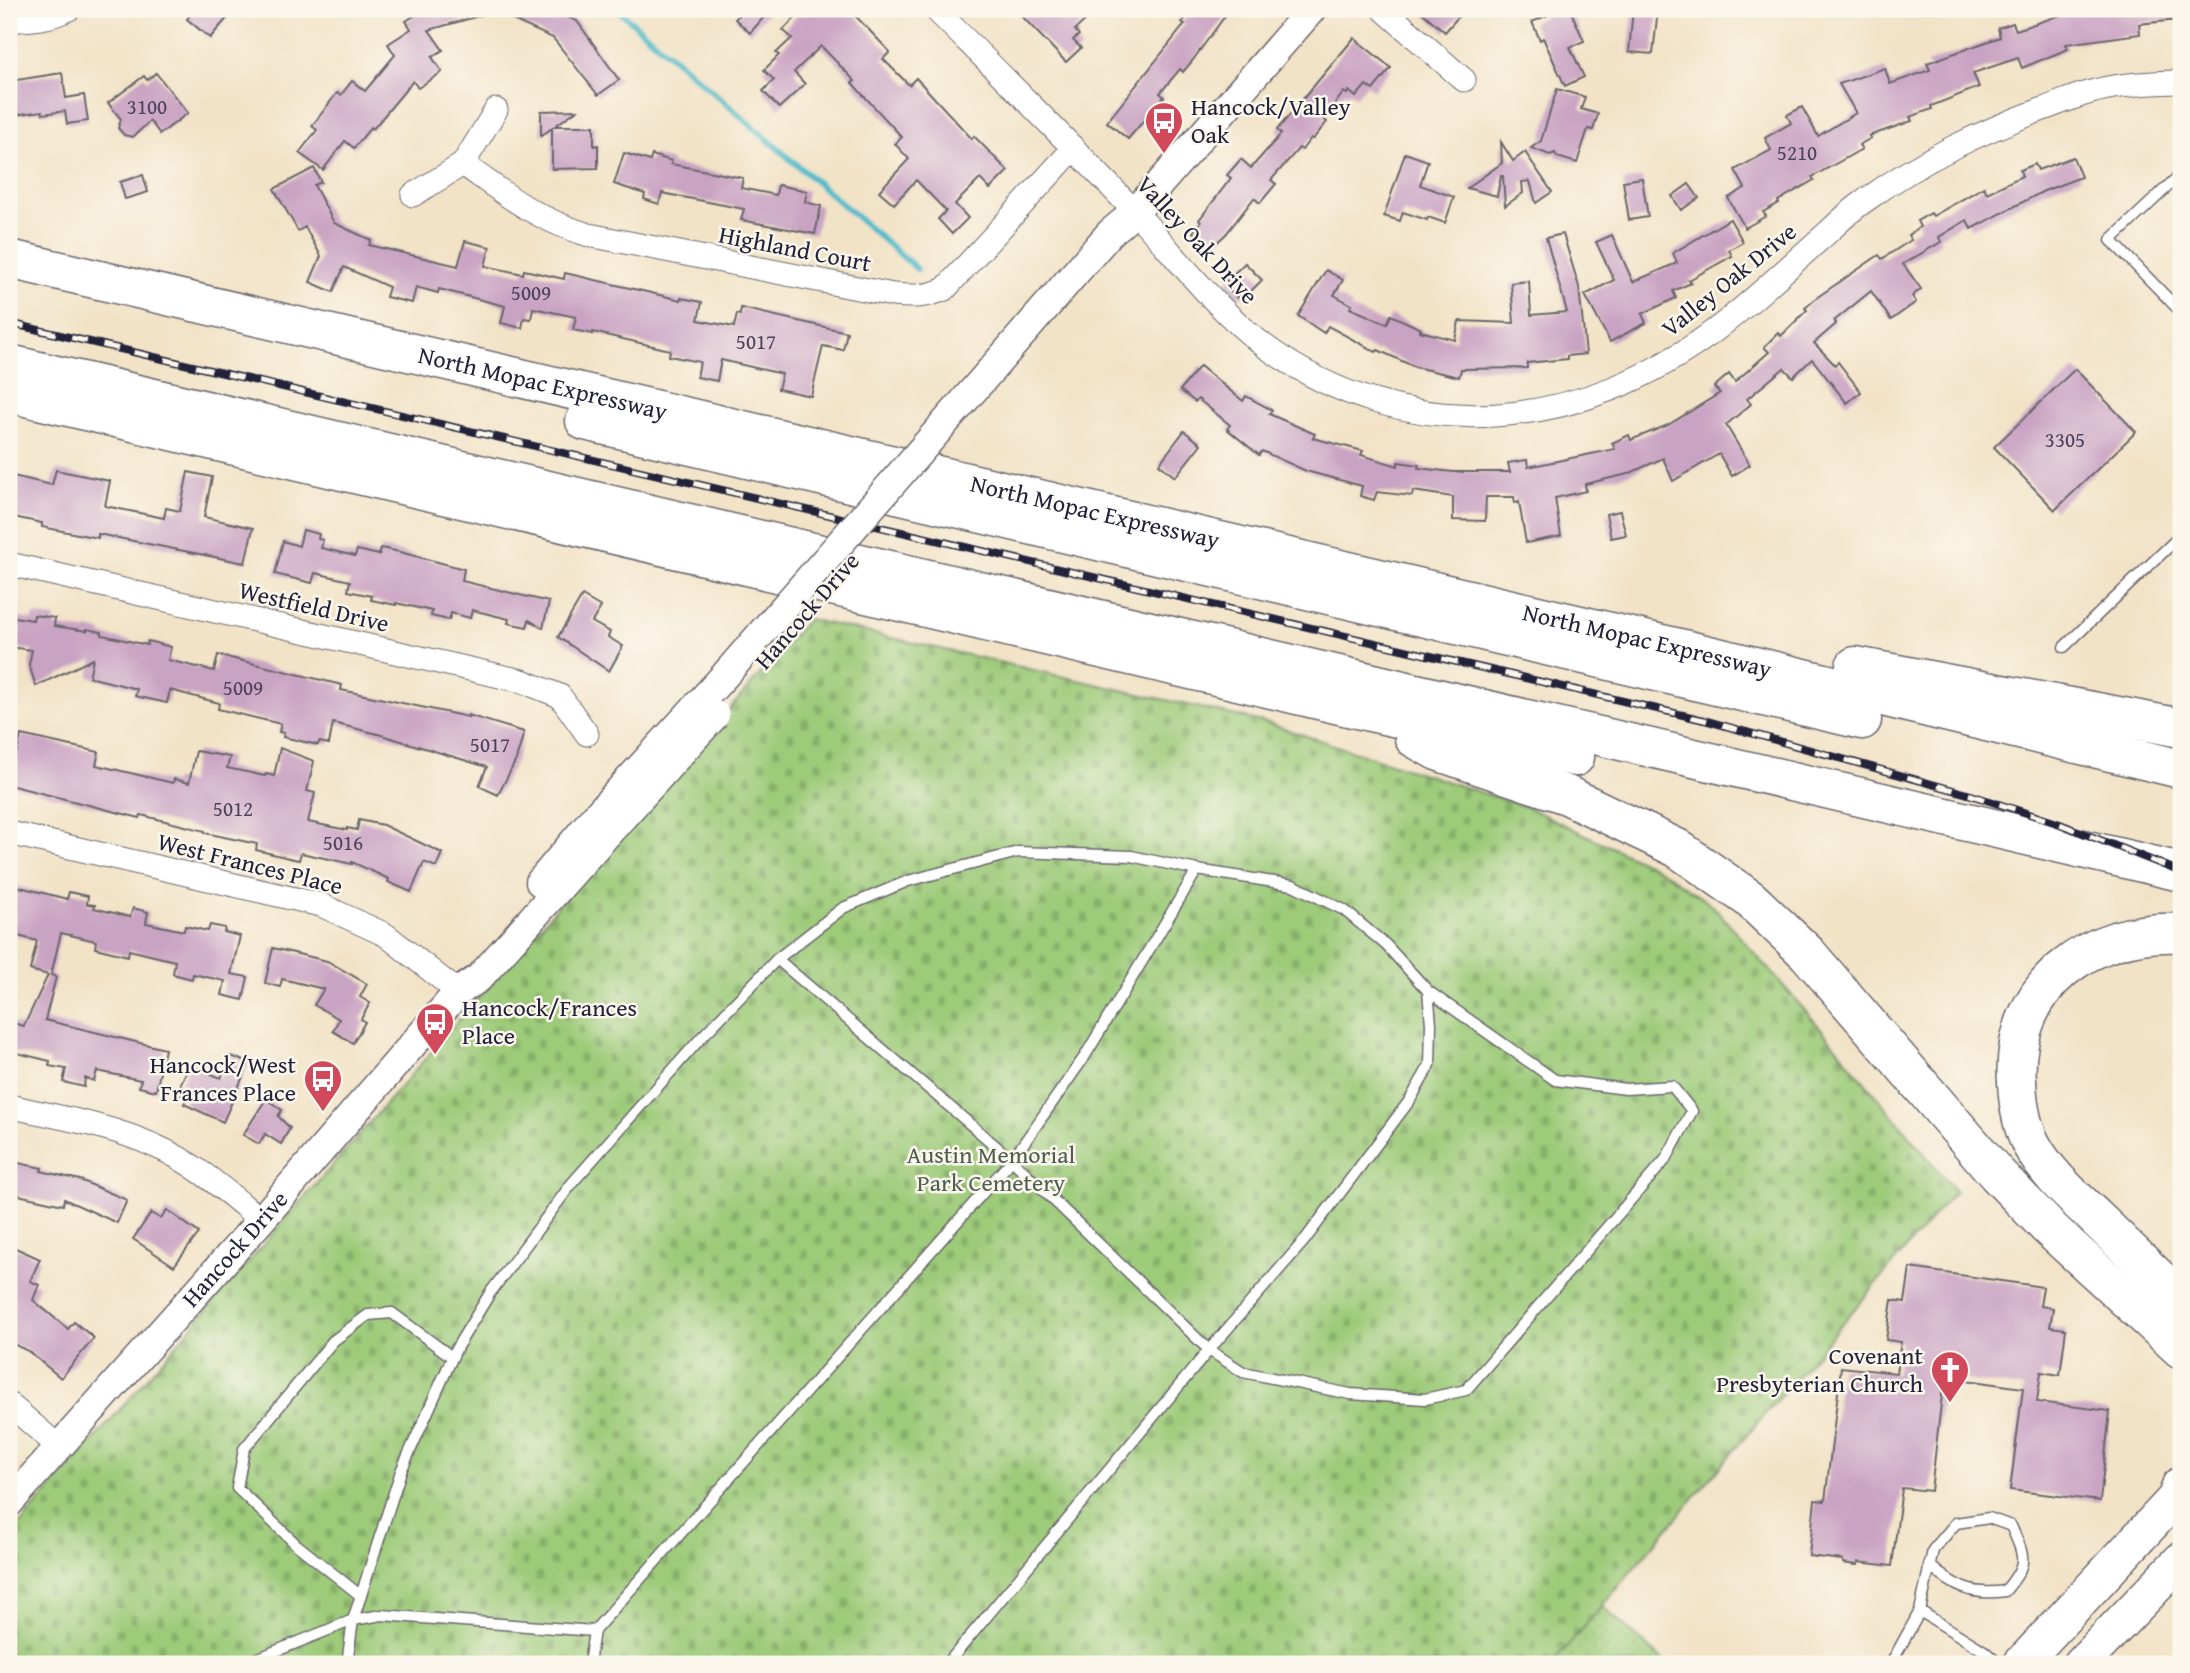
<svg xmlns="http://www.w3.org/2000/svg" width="2190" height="1673" font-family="'Gentium Book Plus',serif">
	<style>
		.green { fill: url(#green-dots); stroke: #60765a; stroke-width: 2 }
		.cemetery { fill: url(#cemetery-stones); stroke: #60765a; stroke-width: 2 }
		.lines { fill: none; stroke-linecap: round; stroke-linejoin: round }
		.stream { stroke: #4fbbca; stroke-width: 6 }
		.building { fill: #c9a3c3 }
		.service-casing { stroke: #6b666c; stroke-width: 13 }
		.minor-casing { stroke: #6b666c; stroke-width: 25 }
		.tertiary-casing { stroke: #6b666c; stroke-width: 31 }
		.primary-casing { stroke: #6b666c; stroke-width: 38 }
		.motorway-casing { stroke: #6b666c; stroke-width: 41 }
		.service { stroke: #fff; stroke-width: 10 }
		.minor { stroke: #fff; stroke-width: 23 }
		.tertiary { stroke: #fff; stroke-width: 28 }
		.primary { stroke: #fff; stroke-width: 35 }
		.motorway { stroke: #fff; stroke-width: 38 }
		.rail-casing { stroke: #22223b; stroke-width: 8 }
		.rail { stroke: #fbf7ec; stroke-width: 5; stroke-dasharray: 16; stroke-linecap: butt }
		.tertiary-bridge-casing { stroke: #6b666c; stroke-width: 31; stroke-linecap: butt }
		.tertiary-bridge { stroke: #fff; stroke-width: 28 }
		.labels { text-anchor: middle; stroke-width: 5; stroke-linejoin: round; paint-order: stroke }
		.number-label { font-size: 21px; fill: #4c425d }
		.poi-label { font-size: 24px; fill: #22223b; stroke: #fbf7ec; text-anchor: start }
		.street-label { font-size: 24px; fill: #22223b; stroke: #fbf7ec }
		.park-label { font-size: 24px; fill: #4d5d51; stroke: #fbf7ec }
	</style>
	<defs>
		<pattern id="green-dots" width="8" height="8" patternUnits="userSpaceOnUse" patternTransform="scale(1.75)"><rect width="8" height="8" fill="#9dcb79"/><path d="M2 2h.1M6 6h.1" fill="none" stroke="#87ae6a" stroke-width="1.8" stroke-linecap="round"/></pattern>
		<pattern id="cemetery-stones" width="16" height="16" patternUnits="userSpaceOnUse" patternTransform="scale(1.75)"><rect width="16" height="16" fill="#9dcb79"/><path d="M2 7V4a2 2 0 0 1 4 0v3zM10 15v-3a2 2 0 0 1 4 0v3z" fill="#87ae6a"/></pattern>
	</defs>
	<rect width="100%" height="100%" fill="#fbf7ec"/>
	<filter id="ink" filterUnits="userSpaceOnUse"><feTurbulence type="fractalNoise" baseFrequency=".0143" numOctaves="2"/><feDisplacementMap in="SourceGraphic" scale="14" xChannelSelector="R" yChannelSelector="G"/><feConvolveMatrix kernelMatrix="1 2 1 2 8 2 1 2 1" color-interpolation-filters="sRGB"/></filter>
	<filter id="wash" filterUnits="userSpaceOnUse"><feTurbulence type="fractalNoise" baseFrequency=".00686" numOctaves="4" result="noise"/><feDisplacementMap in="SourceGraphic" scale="28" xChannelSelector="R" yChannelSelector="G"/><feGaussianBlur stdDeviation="1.57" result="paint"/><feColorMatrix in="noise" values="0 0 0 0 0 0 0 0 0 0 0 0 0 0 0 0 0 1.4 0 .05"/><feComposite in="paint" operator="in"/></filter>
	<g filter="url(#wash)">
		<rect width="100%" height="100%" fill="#f2e3c7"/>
		<path class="green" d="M1602,1606L1667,1664H1552Z"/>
		<path class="cemetery" d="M808,619L1263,722L1529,808L1660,870L1712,905L1823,1031L1955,1191L1552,1664H9V1537Z"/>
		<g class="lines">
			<path class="stream" d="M617,9L917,269"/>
		</g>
		<g id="blocks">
			<g class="building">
				<path d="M195,9H235L210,38L187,19Z"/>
				<path d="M425,9H488L489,13L429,30L443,50L432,57L442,72L418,88L413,81L373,129L371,127L354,148L345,141L323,170L299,153L317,130L312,126L337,93L341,95L352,81L365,91L395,55L388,44L411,29L406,21Z"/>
				<path d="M488,9H549L577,21L619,80L598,95L553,38Z"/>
				<path d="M745,9H771L750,33L735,19Z"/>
				<path d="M804,9H849L890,52L883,59L909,85L916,78L972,139L974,136L1008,171L990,189L980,179L955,204L968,218L952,234L938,219L946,211L916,180L894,204L879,191L909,159L895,144L902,137L852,83L855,81L821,46L794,72L805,84L779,108L763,91L774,80L764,70L779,55L776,53L792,38L783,30Z"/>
				<path d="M1015,9H1097L1075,30L1079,35L1073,40L1081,48L1066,62Z"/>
				<path d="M1193,9H1230L1193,60L1183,72L1180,69L1160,93L1164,97L1128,139L1107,122L1185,24L1182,22Z"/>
				<path d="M1418,9H1465L1445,32Z"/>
				<path d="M1561,9H1570L1584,41L1570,47L1584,77L1565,86L1543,38L1540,40L1532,22Z"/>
				<path d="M1633,9H1658L1653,54L1629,52Z"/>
				<path d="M2079,9H2177V20L2139,24L2140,34L2066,44L2068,49L2022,68L2018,58L1973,73L1979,87L1931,106L1932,109L1910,117L1912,121L1869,136L1871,138L1859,145L1862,149L1812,177L1814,180L1778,201L1779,203L1763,212L1766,216L1745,228L1728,198L1745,188L1735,170L1771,150L1765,138L1791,123L1787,115L1802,107L1818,136L1856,113L1839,84L1885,68L1890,84L1930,70L1927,63L2000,37L1998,28L2013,23L2016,30Z"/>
				<path d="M1354,38L1391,68L1373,90L1366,85L1356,97L1349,91L1347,94L1344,92L1323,119L1327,122L1313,139L1311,138L1302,150L1299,148L1271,180L1276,184L1260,203L1254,198L1226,234L1212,247L1193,232L1201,222L1199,220L1231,178L1227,175L1241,159L1251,168L1281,134L1277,130Z"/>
				<path d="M62,73L66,98L84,95L88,121L67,124L65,111L43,114L42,111L15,115L10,81Z"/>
				<path d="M156,73L188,113L160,134L150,121L133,137L124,135L118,128L121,119L108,103L144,76L147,80Z"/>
				<path d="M1557,89L1585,97L1581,109L1598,114L1593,130L1588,129L1577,163L1557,157L1555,153L1550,155L1531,148L1541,141Z"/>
				<path d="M577,110L555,126H594V146L598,145V168L552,169V128L541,136V111Z"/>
				<path d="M1501,142L1513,161L1525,152L1552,192L1536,203L1530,181L1522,182L1523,193L1505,206L1503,176H1501L1497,196L1467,188L1502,163Z"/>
				<path d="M624,153L650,161L652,155L672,161L671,164L743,178L741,188L776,195L778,185L807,191L805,202L821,206L815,234L741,220L744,209L662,193L659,204L644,199L645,194L614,184Z"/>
				<path d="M1405,153L1428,161L1420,185L1454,197L1445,223L1428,217L1427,220L1403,212L1400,221L1384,216Z"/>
				<path d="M2073,157L2081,177L2044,191L1971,229L1967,220L1939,237L1941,242L1903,264L1921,289L1912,296L1916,302L1891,320L1871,291L1834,321L1836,324L1814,343L1835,365L1838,362L1861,392L1847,403L1812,359L1793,377L1784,368L1747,399L1751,404L1726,425L1750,465L1732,476L1719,454L1673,481L1663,458L1628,474L1585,484L1586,491L1555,498L1561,536L1526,543L1519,502L1515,503L1514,497H1486L1485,521L1453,520V497L1413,491L1412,496L1377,492L1374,500L1360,496L1362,486L1306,471L1262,451L1259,455L1227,429L1230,425L1198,399L1195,402L1180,390L1200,366L1243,401L1246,396L1272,410L1269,414L1315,434L1313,438L1363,451L1361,455L1398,466V462L1419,465L1418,468L1453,472H1510L1508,463L1527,460L1528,467L1615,449L1612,443L1629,435L1631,440L1668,425L1720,393L1714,387L1729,374L1735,382L1769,352L1764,347L1778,333L1781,336L1807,310L1805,308L1819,296L1879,255L1882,259L1911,240L1908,235L1920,227L1917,221L1931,213L1933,216L1984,187L1987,193L2022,176L2020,170L2035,164L2038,170Z"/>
				<path d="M314,168L321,182L314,185L334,223L371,240L369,245L458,266L465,241L490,247L485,266L523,274L524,270L564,279L565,273L681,300V298L702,302L698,320L734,327L737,314L740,315L741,308L847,332L843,350L823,346L811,396L778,389L782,374L721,360L717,381L697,377L700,362L669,356L670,350L593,332V334L573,330L576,317L533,308L531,319L524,318L522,328L501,323L505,306L439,289L438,293L416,287L412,303L386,297L389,287L344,267L333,292L310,282L321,256L305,227L298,231L274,189Z"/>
				<path d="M143,175L148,192L125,199L120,182Z"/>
				<path d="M1642,178L1648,217L1629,220L1623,181Z"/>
				<path d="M1689,184L1699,198L1681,210L1672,196Z"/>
				<path d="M1730,219L1743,242L1729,250L1732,256L1689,280L1691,283L1673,291L1676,298L1642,314L1646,323L1610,342L1585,295L1614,280L1596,242L1612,235L1633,282L1677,263L1673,253Z"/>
				<path d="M1563,234L1579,287L1586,354L1567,356V359L1527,363V368L1461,369L1459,377L1415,367L1378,350L1376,352L1328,326L1324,333L1298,316L1326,270L1343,280L1334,295L1352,305L1350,308L1387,324L1391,315L1421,329L1420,331L1455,340L1459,321L1514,323L1511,283L1529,281L1531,315L1567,312L1546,238Z"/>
				<path d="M1245,263L1262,280L1244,298L1241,295L1237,298L1225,286L1228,283L1226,281Z"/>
				<path d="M2075,369L2136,432L2055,510L1994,447Z"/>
				<path d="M1184,431L1201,444L1175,477L1159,464Z"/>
				<path d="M56,470L110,481L105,506L164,518L166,508L180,511L188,472L212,477L204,517L253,528L245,563L98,534V538L42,527V523L9,516V475L52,485Z"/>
				<path d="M1620,511L1626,535L1611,538L1606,514Z"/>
				<path d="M303,530L319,534L318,539L323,540L321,548L355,556L357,550L379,555L381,548L400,552L464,569L462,581L549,602L543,628L529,620L527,627L508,623L509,619L472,610L470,618L451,613L449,620L431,616L432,611L396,603V605L371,600L372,596L348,591L350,581L315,573L312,583L275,574L283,541L299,546Z"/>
				<path d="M582,596L601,607L592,622L610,632L608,637L623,646L609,671L558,637Z"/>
				<path d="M34,615L55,618L54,626L87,631V629L102,632V635L147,645L148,641L171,647L168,660L214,671L218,655L342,685L341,690L468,717V715L524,732L516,760L498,795L479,786L487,767L378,734L333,723L329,744L319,742L318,745L283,737L284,733L279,732L281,724L218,709L219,703L170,690L167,703L135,696L137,689L89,677L93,659L36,686L29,665L32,650L9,647L14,617L33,620Z"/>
				<path d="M21,735L99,752L96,765L173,783L174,779L189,783L196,751L230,757L227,768L265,776L266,774L274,776L280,748L314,761L307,791L315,793L308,822L347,830V828L357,830L359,820L383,825L442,853L436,867L424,862L411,892L388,882L389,879L352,862V864L301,853L299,860L289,858L256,850L257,844L205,833V831L141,815L140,818L9,785V750L17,752Z"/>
				<path d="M16,886L67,899L69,892L88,896L87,904L95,905L94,908L130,917L133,908L148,912L146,923L184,931L185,926L208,931L210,925L225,928L224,932L240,936L231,974L248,977L243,1000L222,995L225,981L193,974L192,979L173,974L175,961L129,950L128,956L95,948L96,941L61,933L51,975L56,977L45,1020L165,1049L156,1091L139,1087L141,1080L97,1071L94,1081L85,1078L84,1087L63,1082L66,1069L49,1066L50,1061L9,1051V1022L24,1026L48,975L30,970L37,941L11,934L15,917L9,915V889L15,891Z"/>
				<path d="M273,948L327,961L367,984L360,997L370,1003L361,1019L365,1022L353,1043L333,1031L339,1019L314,1005L324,989L282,979L280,987L265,983Z"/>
				<path d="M231,1056L249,1063L223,1122L184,1104L187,1097L176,1095L189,1065L221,1078Z"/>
				<path d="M266,1099L282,1110L278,1116L290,1128L281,1144L265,1134L259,1144L243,1135Z"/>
				<path d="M9,1161L42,1168L41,1171L80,1180L127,1200L117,1223L64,1199L63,1205L9,1193Z"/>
				<path d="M167,1210L199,1233L174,1266L133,1239L151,1213L161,1219Z"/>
				<path d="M9,1245L40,1259L30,1281L39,1285L33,1300L68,1329L74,1322L94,1338L61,1378L28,1351L9,1342Z"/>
				<path d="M1910,1268L2043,1287L2040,1306L2053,1308L2050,1327L2066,1329L2060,1375L2041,1372L2037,1402L2110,1411L2100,1501L2010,1490L2023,1388L1944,1377L1931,1491L1902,1488L1892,1566L1858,1562V1565L1843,1563V1560L1809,1556L1815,1500L1825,1501L1841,1367L1896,1373L1901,1342L1886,1340L1892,1300L1905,1302Z"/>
			</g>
		</g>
	</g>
	<g filter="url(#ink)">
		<use href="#blocks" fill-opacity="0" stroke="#6b666c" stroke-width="2"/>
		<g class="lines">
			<defs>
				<g id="service">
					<path d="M2181,174L2111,240L2181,312"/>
					<path d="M2064,647L2181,535"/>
					<path d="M777,959L1012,1160L1209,1350L947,1664"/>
					<path d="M361,1596L297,1545L237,1488L244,1449L333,1341L368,1315L392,1313L452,1357"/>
					<path d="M1920,1611L1984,1651L1999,1664"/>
					<path d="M1893,1660L1920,1611L1933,1550L1956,1523L1989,1518L2011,1526C2025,1558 2029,1562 2005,1591C1972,1596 1954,1587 1929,1565"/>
					<path d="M244,1664L353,1620L401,1471L457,1347L490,1293L573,1182L700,1039L777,959L843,908L908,881L1018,852L1131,856L1197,870L1293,885L1344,910L1386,945L1428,991L1555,1080L1626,1089L1672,1086L1692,1111L1666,1159L1466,1390L1425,1399L1350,1394L1243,1372L1209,1350L1304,1241L1410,1100L1430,1065L1431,1024L1428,991"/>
					<path d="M347,1664L353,1620L382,1615L594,1631"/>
					<path d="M589,1664L594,1631L1012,1160L1085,1056L1197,870"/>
				</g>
				<g id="minor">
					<path d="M935,9C1002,76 1070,143 1135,212C1177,257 1216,310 1266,347C1409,450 1582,432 1718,328C1756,299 1790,265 1826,234C1839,222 1851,210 1866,200C1923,159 1980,132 2046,108C2062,102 2078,95 2095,91C2122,84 2150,83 2177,82"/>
					<path d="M1383,9L1464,80"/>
					<path d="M9,20C28,21 52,18 69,9"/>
					<path d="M463,164C508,196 535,219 589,235L893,295C913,297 926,297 945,289L1074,148"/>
					<path d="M413,195L463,164L496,110"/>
					<path d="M9,564L522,681L560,696L587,734"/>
					<path d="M9,833L321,905L386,935L458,992"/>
					<path d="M9,1106C57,1117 109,1125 155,1146C195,1163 228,1193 261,1220"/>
					<path d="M9,1404L59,1447"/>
				</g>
				<g id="tertiary">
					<path d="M1025,331L1110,233L1135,212L1312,9"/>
					<path d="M540,882L592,820"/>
					<path id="s1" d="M9,1503L261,1220L458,992L479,978L609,832"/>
				</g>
				<g id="primary">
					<path d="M2021,1664L2181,1492"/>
					<path d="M2081,1664L2181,1560"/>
				</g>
				<g id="motorway">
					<path id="s2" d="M9,259L1692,651L2181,769"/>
					<path d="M9,364L2181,872"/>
					<path d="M9,393L1370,712L1575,757"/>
					<path d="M585,421L1862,720"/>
					<path d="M1855,666L2181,728"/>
					<path d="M1414,738L1437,751L1567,795L1677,848L1750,899L1807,953L1997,1174L2048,1227L2181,1349"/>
					<path d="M2181,933C2091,928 2010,985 2017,1082C2018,1103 2021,1125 2031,1144C2047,1174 2073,1196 2097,1219C2125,1246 2153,1273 2181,1300"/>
					<path d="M2178,1495L2181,1486"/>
				</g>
			</defs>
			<use href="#service" class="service-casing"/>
			<use href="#minor" class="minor-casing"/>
			<use href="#tertiary" class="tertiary-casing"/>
			<use href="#primary" class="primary-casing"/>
			<use href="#motorway" class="motorway-casing"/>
			<use href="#service" class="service"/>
			<use href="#minor" class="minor"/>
			<use href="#tertiary" class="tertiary"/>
			<use href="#primary" class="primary"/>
			<use href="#motorway" class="motorway"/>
			<defs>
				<path id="rail" d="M9,323L1704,720L1971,795L2060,824L2181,872"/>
			</defs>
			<use href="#rail" class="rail-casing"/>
			<use href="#rail" class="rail"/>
			<defs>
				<g id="tertiary-bridge">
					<path d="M592,820L725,675L1025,331"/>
					<path d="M609,832L715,715"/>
				</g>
			</defs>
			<use href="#tertiary-bridge" class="tertiary-bridge-casing"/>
			<use href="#tertiary-bridge" class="tertiary-bridge"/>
		</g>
	</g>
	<defs>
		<symbol id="bus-pin" viewBox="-11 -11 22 30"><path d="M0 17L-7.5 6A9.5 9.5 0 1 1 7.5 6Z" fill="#d1495b" stroke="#fbf7ec"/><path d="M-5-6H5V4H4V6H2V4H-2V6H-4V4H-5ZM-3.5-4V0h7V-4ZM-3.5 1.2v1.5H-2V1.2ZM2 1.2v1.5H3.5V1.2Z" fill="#fff"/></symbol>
		<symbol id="church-pin" viewBox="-11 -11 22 30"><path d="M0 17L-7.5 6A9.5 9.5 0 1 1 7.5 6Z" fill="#d1495b" stroke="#fbf7ec"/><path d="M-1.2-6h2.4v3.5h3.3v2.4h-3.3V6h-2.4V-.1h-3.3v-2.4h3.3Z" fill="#fff"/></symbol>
	</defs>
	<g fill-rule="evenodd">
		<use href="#bus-pin" x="1142" y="99" width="44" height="60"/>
		<use href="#bus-pin" x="413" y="1000" width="44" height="60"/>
		<use href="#bus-pin" x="301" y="1057" width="44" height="60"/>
		<use href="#church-pin" x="1928" y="1348" width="44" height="60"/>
	</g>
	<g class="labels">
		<g class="number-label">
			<text x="147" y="114">3100</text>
			<text x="1797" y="160">5210</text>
			<text x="531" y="300">5009</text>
			<text x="756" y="349">5017</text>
			<text x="2065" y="447">3305</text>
			<text x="243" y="695">5009</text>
			<text x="490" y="752">5017</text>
			<text x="233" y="816">5012</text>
			<text x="343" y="850">5016</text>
		</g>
		<g class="poi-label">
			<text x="1191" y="115">Hancock/Valley<tspan x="1191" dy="28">Oak</tspan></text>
			<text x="462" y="1016">Hancock/Frances<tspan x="462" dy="28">Place</tspan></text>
			<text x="296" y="1073" text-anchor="end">Hancock/West<tspan x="296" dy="28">Frances Place</tspan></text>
			<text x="1923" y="1364" text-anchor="end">Covenant<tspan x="1923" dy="28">Presbyterian Church</tspan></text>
		</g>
		<g class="street-label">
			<text transform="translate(1197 240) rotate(47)" y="8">Valley Oak Drive</text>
			<text transform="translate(795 249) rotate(11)" y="8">Highland Court</text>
			<text transform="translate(1729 280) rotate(-39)" y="8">Valley Oak Drive</text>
			<text dy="8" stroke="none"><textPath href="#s2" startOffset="548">North Mopac Expressway</textPath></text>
			<text dy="8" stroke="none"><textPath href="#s2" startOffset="1115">North Mopac Expressway</textPath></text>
			<text transform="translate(314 607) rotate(13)" y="8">Westfield Drive</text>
			<text transform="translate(807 611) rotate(-49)" y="8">Hancock Drive</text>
			<text dy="8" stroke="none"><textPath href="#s2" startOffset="1682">North Mopac Expressway</textPath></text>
			<text transform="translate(250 864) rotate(14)" y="8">West Frances Place</text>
			<text dy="8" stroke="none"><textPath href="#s1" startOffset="340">Hancock Drive</textPath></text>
		</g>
		<g class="park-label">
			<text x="991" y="1163">Austin Memorial<tspan x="991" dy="28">Park Cemetery</tspan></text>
		</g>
	</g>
	<rect width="2190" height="1673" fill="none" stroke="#fbf7ec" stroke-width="35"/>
</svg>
